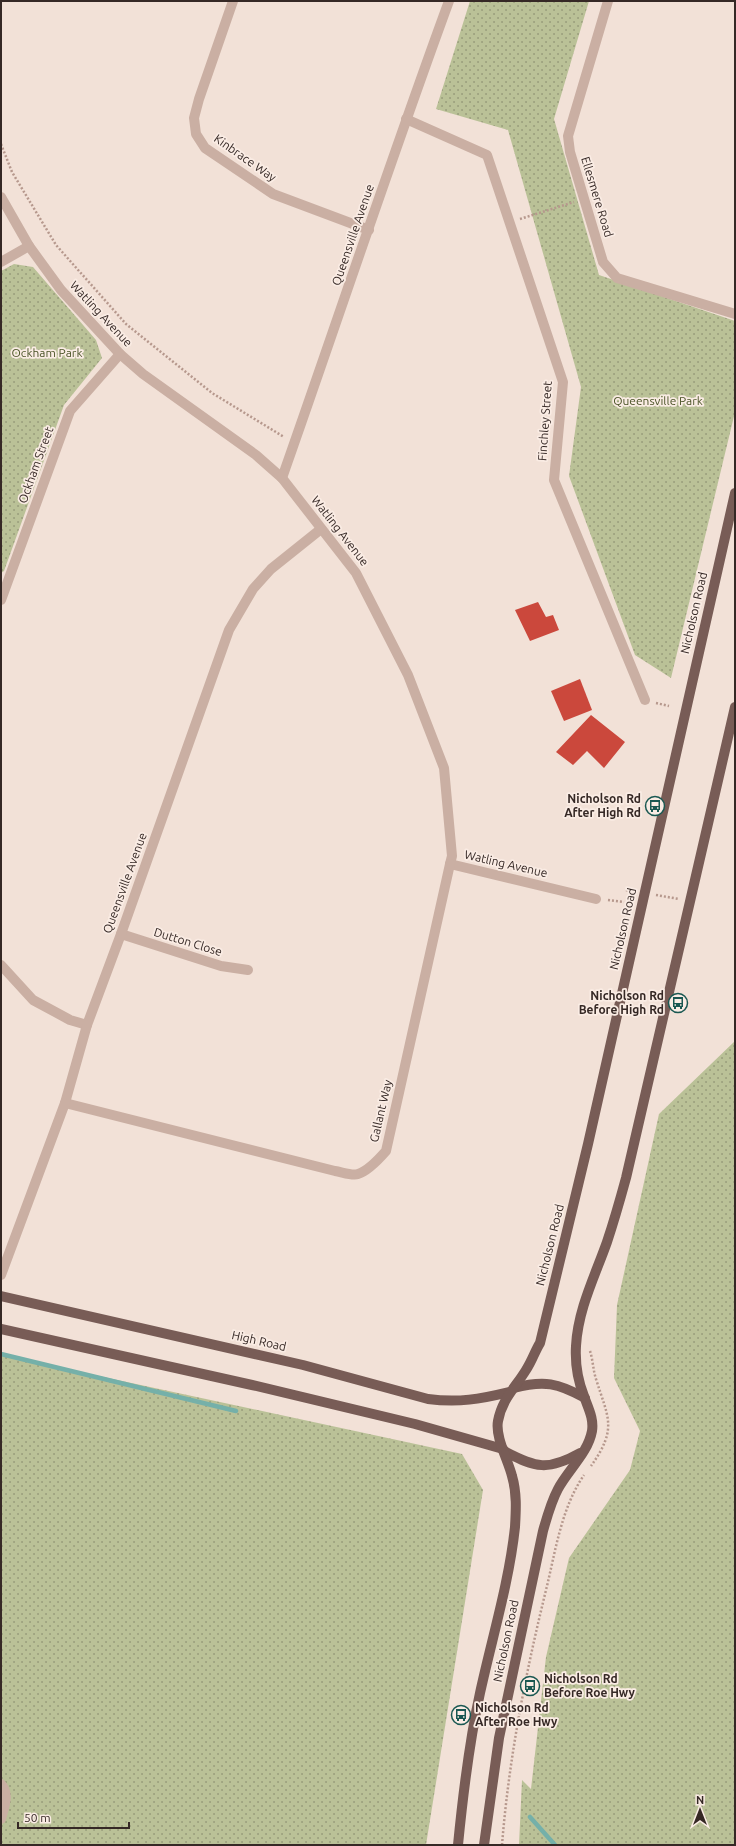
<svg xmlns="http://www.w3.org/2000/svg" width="736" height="1846" font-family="Ubuntu,sans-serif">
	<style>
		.green { fill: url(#green-dots) }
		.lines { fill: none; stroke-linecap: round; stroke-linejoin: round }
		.stream { stroke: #75b0a9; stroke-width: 4.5 }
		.building { fill: #cb483c }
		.path { stroke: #b6988d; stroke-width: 2.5; stroke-dasharray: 2 2; stroke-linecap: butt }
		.minor { stroke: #caafa3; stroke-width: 10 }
		.major { stroke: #785c56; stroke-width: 10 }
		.labels { text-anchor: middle; stroke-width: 3.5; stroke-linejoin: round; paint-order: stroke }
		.street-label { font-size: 12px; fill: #352825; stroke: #faece4 }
		.park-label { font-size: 12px; fill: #4b5428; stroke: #faece4 }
		.poi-label { font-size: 12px; font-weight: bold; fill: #352825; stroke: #faece4; text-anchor: end }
	</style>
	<defs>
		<pattern id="green-dots" width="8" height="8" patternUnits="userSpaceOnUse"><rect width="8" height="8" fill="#bac197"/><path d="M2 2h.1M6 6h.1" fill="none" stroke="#989d7b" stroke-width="1.8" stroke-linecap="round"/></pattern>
	</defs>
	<rect width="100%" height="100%" fill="#f2e1d7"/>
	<g class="green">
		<path d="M470,1H589L554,119L599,275L735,321V412L671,678L635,655L569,476L581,387L508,130L436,109Z"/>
		<path d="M14,264L33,267L96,340L102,358L64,405L4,571L1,573V271Z"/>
		<path d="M735,1041V1845H519L522,1780L531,1789L546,1657L569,1558L630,1470L640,1431L614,1378L617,1305L659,1114Z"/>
		<path d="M1,1355L462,1454L483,1490L426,1845H1Z"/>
	</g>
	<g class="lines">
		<g class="stream">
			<path d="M1,1354L236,1411"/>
			<path d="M530,1817L555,1845"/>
		</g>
	</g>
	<g class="building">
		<path d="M538,602L546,617L553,615L559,630L530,641L515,610Z"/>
		<path d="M580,679L592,710L564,721L551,691Z"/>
		<path d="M591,715L625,742L604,768L587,751L573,765L556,752Z"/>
	</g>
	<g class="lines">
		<g class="path">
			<path d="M1,144L12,172L56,245L126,324L212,393L284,437"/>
			<path d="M520,219L574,202"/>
			<path d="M656,703L669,706"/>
			<path d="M626,890L633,892"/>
			<path d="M656,895L679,899"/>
			<path d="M608,900L624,902"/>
			<path d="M590,1351C593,1360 593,1370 596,1379C608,1418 618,1428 591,1466"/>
			<path d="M502,1845C509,1757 526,1671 547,1586C556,1548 562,1507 584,1475"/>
		</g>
		<g class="minor">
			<path d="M233,1L199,99L194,118L196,134L205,148L273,194L369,230"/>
			<path d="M608,1L568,136L570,152L603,262L617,278L735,314"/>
			<path d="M406,119L487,155L563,382L554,480L645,700"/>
			<path d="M1,197L29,246L61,290L120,354L143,374L256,455L282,478L356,573L408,675L444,768L452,856L450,864L596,899"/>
			<path d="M1,262L29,246"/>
			<path d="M282,478C338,319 391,159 449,1"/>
			<path d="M1,600L70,411L120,354"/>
			<path d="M121,934L221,966L248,970"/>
			<path d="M1,965L33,1000L70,1020L87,1025"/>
			<path d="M65,1103L335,1171C342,1172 352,1176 358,1174C368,1171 379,1159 386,1151L450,864"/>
			<path d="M1,1275L65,1103L87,1025L121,934L229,630L253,589L271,569L321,529"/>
			<path d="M1,1784C10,1794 4,1807 1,1819"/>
		</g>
		<g class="major">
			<path d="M1,1296L303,1365L428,1399C459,1403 480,1399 509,1392"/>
			<path d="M1,1329L252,1385L415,1424L503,1449"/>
			<path d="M514,1388C544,1380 558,1383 585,1398"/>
			<path d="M504,1451C536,1468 548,1471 580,1453"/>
			<path d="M458,1845C463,1794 469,1743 480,1693C492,1638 509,1583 515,1527C516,1510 517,1493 512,1476C508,1460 495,1437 498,1421C502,1399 515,1388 526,1370C532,1361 535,1351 540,1343L588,1144L735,493"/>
			<path d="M484,1845L499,1738L543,1531C547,1517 551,1502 558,1489C568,1470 588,1453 592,1431C594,1418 588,1408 584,1396C578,1381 575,1363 576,1346C578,1309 595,1276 607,1242C614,1221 620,1200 626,1178L735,707"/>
		</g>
	</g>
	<defs>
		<symbol id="bus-ring" viewBox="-11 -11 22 22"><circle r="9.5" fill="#faece4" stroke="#1a5852" stroke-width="1.5"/><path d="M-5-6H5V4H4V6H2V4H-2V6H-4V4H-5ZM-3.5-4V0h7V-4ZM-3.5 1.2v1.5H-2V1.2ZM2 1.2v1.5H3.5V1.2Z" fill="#1a5852"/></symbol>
	</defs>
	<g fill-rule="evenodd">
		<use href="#bus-ring" x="644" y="795" width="22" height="22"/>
		<use href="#bus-ring" x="667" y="992" width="22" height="22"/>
		<use href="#bus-ring" x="519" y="1675" width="22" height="22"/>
		<use href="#bus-ring" x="450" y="1704" width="22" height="22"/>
	</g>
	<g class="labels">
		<g class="street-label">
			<text transform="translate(245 158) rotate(35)" y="4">Kinbrace Way</text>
			<text transform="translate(597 197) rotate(73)" y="4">Ellesmere Road</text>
			<text transform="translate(353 235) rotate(-71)" y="4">Queensville Avenue</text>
			<text transform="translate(101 314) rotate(47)" y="4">Watling Avenue</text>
			<text transform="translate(545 421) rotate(-86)" y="4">Finchley Street</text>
			<text transform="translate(36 465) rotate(-70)" y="4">Ockham Street</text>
			<text transform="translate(340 531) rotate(52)" y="4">Watling Avenue</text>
			<text transform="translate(694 613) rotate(-77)" y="4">Nicholson Road</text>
			<text transform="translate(506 864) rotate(13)" y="4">Watling Avenue</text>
			<text transform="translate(125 883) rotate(-70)" y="4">Queensville Avenue</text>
			<text transform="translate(623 929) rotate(-77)" y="4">Nicholson Road</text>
			<text transform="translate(188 942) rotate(17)" y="4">Dutton Close</text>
			<text transform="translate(381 1111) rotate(-77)" y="4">Gallant Way</text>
			<text transform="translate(550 1245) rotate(-76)" y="4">Nicholson Road</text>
			<text transform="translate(259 1341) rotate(13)" y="4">High Road</text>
			<text transform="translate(506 1641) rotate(-78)" y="4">Nicholson Road</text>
		</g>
		<g class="park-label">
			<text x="47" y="357">Ockham Park</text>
			<text x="658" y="405">Queensville Park</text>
		</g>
		<g class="poi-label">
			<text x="641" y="803">Nicholson Rd<tspan x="641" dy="14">After High Rd</tspan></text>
			<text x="664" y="1000">Nicholson Rd<tspan x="664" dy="14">Before High Rd</tspan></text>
			<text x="544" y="1683" text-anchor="start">Nicholson Rd<tspan x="544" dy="14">Before Roe Hwy</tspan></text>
			<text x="475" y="1712" text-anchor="start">Nicholson Rd<tspan x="475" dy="14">After Roe Hwy</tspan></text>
		</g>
	</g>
	<rect width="736" height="1846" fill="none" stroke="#352825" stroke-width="4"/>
	<g transform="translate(700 1810)" stroke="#faece4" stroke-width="3" paint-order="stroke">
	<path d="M0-3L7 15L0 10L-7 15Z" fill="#352825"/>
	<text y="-6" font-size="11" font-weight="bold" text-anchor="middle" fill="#352825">N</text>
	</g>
	<path d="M18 1822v6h111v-6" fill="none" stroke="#352825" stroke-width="2"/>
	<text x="24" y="1822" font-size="12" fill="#352825" stroke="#faece4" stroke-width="3" paint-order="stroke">50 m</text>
</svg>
